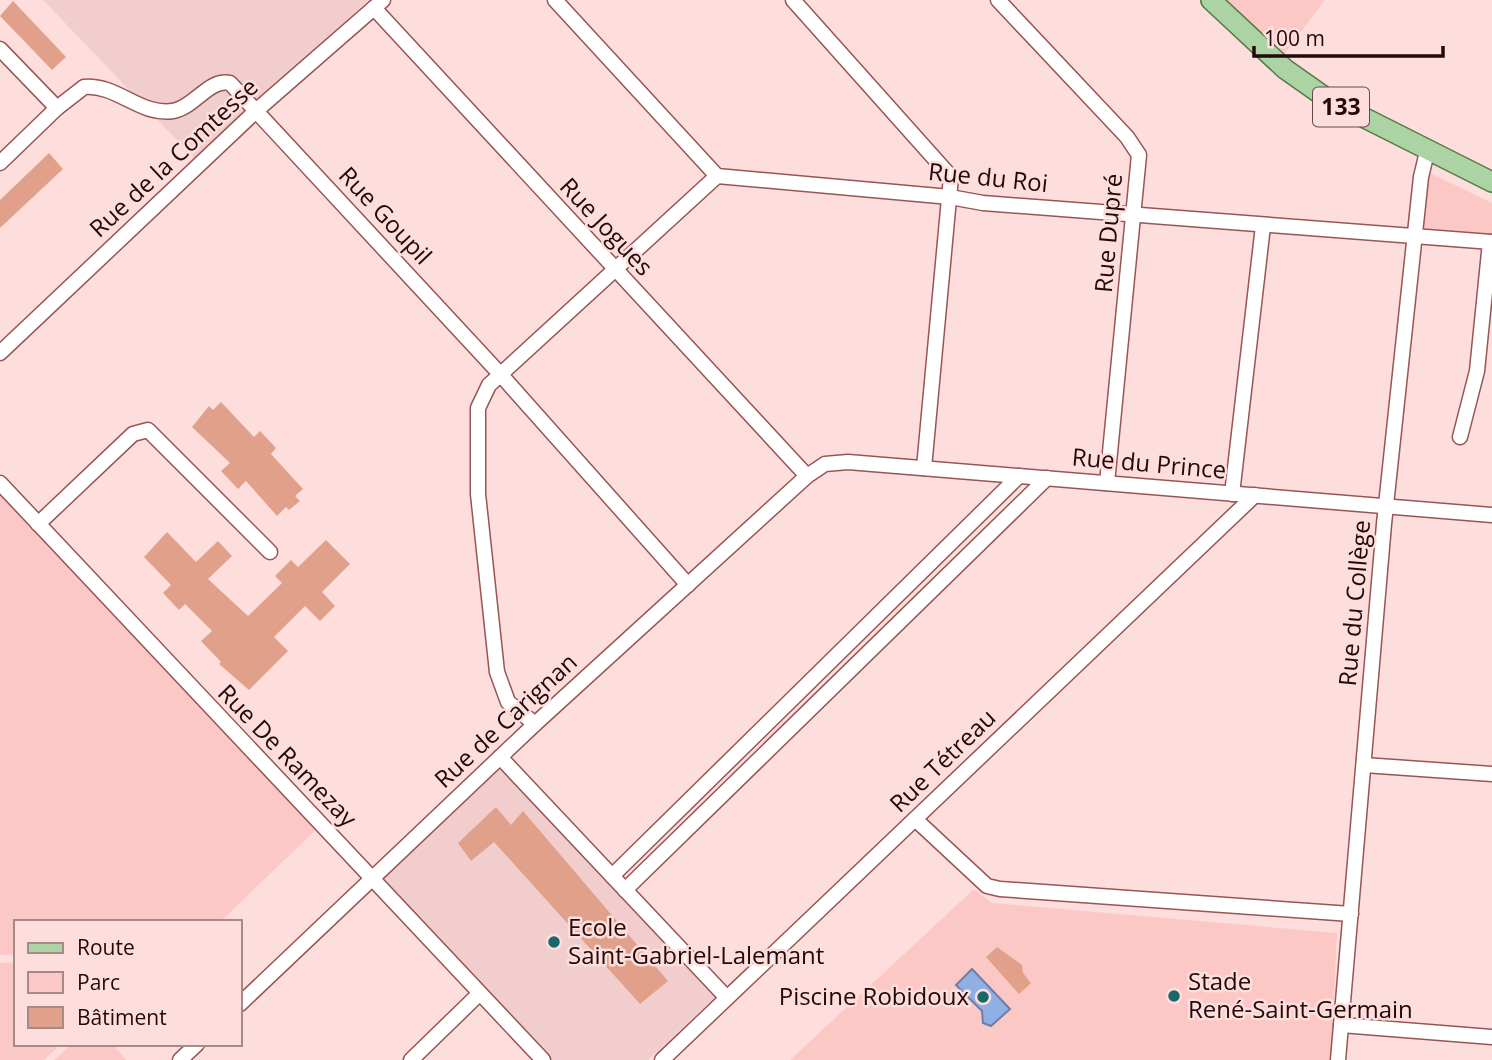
<svg xmlns="http://www.w3.org/2000/svg" width="1492" height="1060" font-family="'Open Sans',sans-serif">
	<style>
		.built { fill: #f1cecd }
		.green { fill: #fcc8c6 }
		.water { fill: #90b0e5; stroke: #6f7ea3; stroke-width: 2 }
		.building { fill: #e1a089 }
		.lines { fill: none; stroke-linecap: round; stroke-linejoin: round }
		.minor-casing { stroke: #975555; stroke-width: 17 }
		.major-casing { stroke: #587947; stroke-width: 22 }
		.minor { stroke: #fff; stroke-width: 14 }
		.major { stroke: #acd3a4; stroke-width: 19 }
		.poi-dot { fill: #19676b; stroke: #fededd; stroke-width: 2.5 }
		.labels { text-anchor: middle; stroke-width: 5; stroke-linejoin: round; paint-order: stroke }
		.shield { fill: #fededd; stroke: #644949; stroke-width: 2 }
		.shield-label { font-size: 23px; font-weight: bold; fill: #22090a }
		.street-label { font-size: 24px; fill: #22090a; stroke: #fededd }
		.poi-label { font-size: 24px; fill: #22090a; stroke: #fededd; text-anchor: start }
	</style>
	<rect width="100%" height="100%" fill="#fededd"/>
	<g class="built">
		<path d="M43,0H368L197,161Z"/>
		<path d="M499,761L719,993L648,1060H548L378,878Z"/>
	</g>
	<g class="green">
		<path d="M1213,0H1325L1278,62Z"/>
		<path d="M1424,170L1492,203V240L1418,233Z"/>
		<path d="M0,484L324,822L220,922H16V954L0,955Z"/>
		<path d="M974,889L992,903L1337,933L1331,1060H790Z"/>
		<path d="M16,962V1044H61L44,1060H0V963Z"/>
		<path d="M72,1044H112L126,1060H54Z"/>
	</g>
	<path class="water" d="M972,969L1010,1009L991,1026L983,1023L982,1011L956,985Z"/>
	<g class="building">
		<path d="M13,1L66,57L52,70L0,16Z"/>
		<path d="M49,153L63,169L0,228V200Z"/>
		<path d="M221,402L254,437L260,431L276,448L271,454L303,489L295,496L300,501L289,510L286,507L277,516L246,481L238,489L221,471L230,463L192,427L209,406L213,410Z"/>
		<path d="M167,532L196,562L218,541L232,556L208,579L248,616L282,583L275,576L291,560L298,567L326,540L350,564L322,592L335,606L320,621L305,606L274,637L288,651L249,690L219,664L221,662L201,641L212,631L185,604L179,610L163,593L171,585L144,557Z"/>
		<path d="M496,807L511,825L523,811L668,981L640,1004L494,842L471,861L458,843Z"/>
		<path d="M997,947L1022,965L1023,973L1031,983L1019,994L986,957Z"/>
	</g>
	<g class="lines">
		<defs>
			<g id="minor">
				<path d="M555,0L717,176L950,197L983,203L1492,242"/>
				<path d="M793,0L951,177L924,468"/>
				<path d="M998,0L1127,137L1139,155L1107,483"/>
				<path d="M374,8L807,476"/>
				<path d="M0,49L57,108"/>
				<path d="M0,163L57,108L84,87C117,84 140,116 173,111C194,108 209,78 230,83L501,375L688,585"/>
				<path d="M0,353L257,110L383,0"/>
				<path d="M1460,437L1477,371L1490,242"/>
				<path d="M0,483L543,1060"/>
				<path d="M1232,494L1263,226"/>
				<path d="M38,524L133,434L148,430L270,552"/>
				<path d="M535,724L508,702L497,672L478,494V408L489,385L717,176"/>
				<path d="M500,757L727,998"/>
				<path d="M1364,765L1492,774"/>
				<path d="M915,819L987,886L1000,889L1351,914"/>
				<path d="M612,876L1019,476"/>
				<path d="M625,890L1047,478"/>
				<path d="M240,1004L535,724L807,476L825,464L848,462L1492,515"/>
				<path d="M1341,1025L1492,1037"/>
				<path d="M180,1060L197,1044"/>
				<path d="M411,1060L479,994"/>
				<path d="M662,1060L1255,495"/>
				<path d="M1338,1060L1384,524L1421,177L1427,152"/>
			</g>
			<path id="major" d="M1211,0L1285,69L1329,100L1492,182"/>
		</defs>
		<use href="#minor" class="minor-casing"/>
		<use href="#major" class="major-casing"/>
		<use href="#minor" class="minor"/>
		<use href="#major" class="major"/>
	</g>
	<g class="poi-dot">
		<circle cx="554" cy="942" r="7"/>
		<circle cx="1174" cy="996" r="7"/>
		<circle cx="983" cy="997" r="7"/>
	</g>
	<g class="labels">
		<rect class="shield" x="1313" y="87.5" width="56" height="39" rx="5"/>
		<g class="shield-label">
			<text x="1341" y="115">133</text>
		</g>
		<g class="street-label">
			<text transform="translate(174 158) rotate(-43)" y="8">Rue de la Comtesse</text>
			<text transform="translate(988 178) rotate(6)" y="8">Rue du Roi</text>
			<text transform="translate(385 216) rotate(47)" y="8">Rue Goupil</text>
			<text transform="translate(606 227) rotate(47)" y="8">Rue Jogues</text>
			<text transform="translate(1109 233) rotate(-85)" y="8">Rue Dupré</text>
			<text transform="translate(1149 464) rotate(5)" y="8">Rue du Prince</text>
			<text transform="translate(1355 603) rotate(-85)" y="8">Rue du Collège</text>
			<text transform="translate(506 721) rotate(-43)" y="8">Rue de Carignan</text>
			<text transform="translate(287 756) rotate(46)" y="8">Rue De Ramezay</text>
			<text transform="translate(943 761) rotate(-44)" y="8">Rue Tétreau</text>
		</g>
		<g class="poi-label">
			<text x="568" y="936">Ecole<tspan x="568" dy="28">Saint-Gabriel-Lalemant</tspan></text>
			<text x="1188" y="990">Stade<tspan x="1188" dy="28">René-Saint-Germain</tspan></text>
			<text x="969" y="1005" text-anchor="end">Piscine Robidoux</text>
		</g>
	</g>
	<rect x="14" y="920" width="228" height="126" fill="#fededd" stroke="#a68989" stroke-width="2"/>
	<rect x="28" y="943" width="35" height="10" fill="#acd3a4" stroke="#a68989" stroke-width="2"/>
	<text x="77" y="955" font-size="21" fill="#22090a">Route</text>
	<rect x="28" y="972" width="35" height="21" fill="#fcc8c6" stroke="#a68989" stroke-width="2"/>
	<text x="77" y="990" font-size="21" fill="#22090a">Parc</text>
	<rect x="28" y="1007" width="35" height="21" fill="#e1a089" stroke="#a68989" stroke-width="2"/>
	<text x="77" y="1025" font-size="21" fill="#22090a">Bâtiment</text>
	<path d="M1254 46v10h189v-10" fill="none" stroke="#22090a" stroke-width="3.5"/>
	<text x="1264" y="46" font-size="21" fill="#22090a" stroke="#fededd" stroke-width="5" paint-order="stroke">100 m</text>
</svg>
